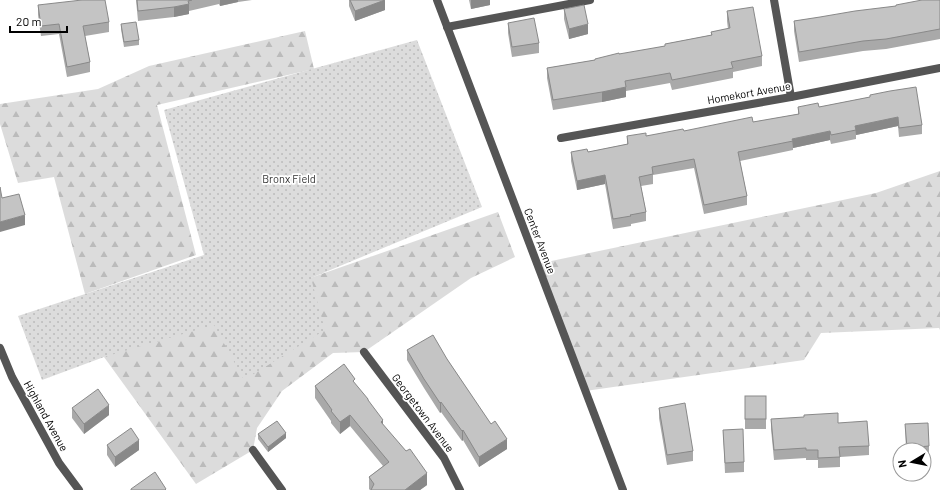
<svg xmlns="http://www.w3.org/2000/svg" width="940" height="490" font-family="Barlow,sans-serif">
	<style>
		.forest { fill: url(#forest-firs) }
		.park { fill: url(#park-dots) }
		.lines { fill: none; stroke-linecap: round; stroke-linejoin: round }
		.service { stroke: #555; stroke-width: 8 }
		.minor { stroke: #555; stroke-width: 8 }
		.tertiary { stroke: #555; stroke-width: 8 }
		.wall { fill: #a9a9a9 }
		.shaded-wall { fill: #898989 }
		.building { fill: #c4c4c4; stroke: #898989 }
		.labels { text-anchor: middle; stroke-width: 3.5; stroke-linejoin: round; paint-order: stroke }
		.street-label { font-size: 11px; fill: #000; stroke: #fff }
		.park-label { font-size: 11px; fill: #333; stroke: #fff }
	</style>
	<defs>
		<pattern id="forest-firs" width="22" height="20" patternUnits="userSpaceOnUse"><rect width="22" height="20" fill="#dcdcdc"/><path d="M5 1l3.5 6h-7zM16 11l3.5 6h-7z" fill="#bbb"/></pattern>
		<pattern id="park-dots" width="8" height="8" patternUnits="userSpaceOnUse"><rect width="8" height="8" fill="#dcdcdc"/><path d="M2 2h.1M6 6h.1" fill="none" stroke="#bbb" stroke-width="1.8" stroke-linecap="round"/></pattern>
	</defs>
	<rect width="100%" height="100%" fill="#fff"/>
	<g class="forest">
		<path d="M305,31L314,69L157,105L196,255L85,294L54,177L18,183L0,124V104L98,89L149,66Z"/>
		<path d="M940,171V330L939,328L821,333L804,360L585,391L537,264L876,193Z"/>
		<path d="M498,212L515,257L471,278L364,352L333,353L282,391L257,428L253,450L196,484L104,357L225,308Z"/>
	</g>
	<path class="park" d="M417,40L482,207L311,278L325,330L244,380L214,325L104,357L42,380L18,316L204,255L164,110Z"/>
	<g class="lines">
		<path class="service" d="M253,450L282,490"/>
		<g class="minor">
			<path d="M774,0L791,97"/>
			<path d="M447,27L590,0"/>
			<path d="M561,138L791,97L940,68"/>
			<path d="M364,352L444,458L460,490"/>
		</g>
		<g class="tertiary">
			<path d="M437,0L623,490"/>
			<path d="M0,348L12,377L59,463L79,490"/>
		</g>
	</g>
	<g class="wall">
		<path d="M136,0H252L238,2L220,6L219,4L189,11V14L174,17L138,21Z"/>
		<path d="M349,0H385V10L355,21L349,6Z"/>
		<path d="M469,0H490V5L471,9Z"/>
		<path d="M940,0V39L886,49L863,51L799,62L794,31V21Z"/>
		<path d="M38,5L109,22V32L85,36L90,62V72L67,77L59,34L41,36L38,15Z"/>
		<path d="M564,9L588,34L569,39L564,19Z"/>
		<path d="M727,11L762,56V66L733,72V78L672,90L670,83L626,91V97L602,102L553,110L547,78V68L595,60L665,46V44L711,35V32L728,29L727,21Z"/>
		<path d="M508,23L539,43V53L512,57L508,33Z"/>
		<path d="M121,24L139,40V45L124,47L121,29Z"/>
		<path d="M870,97L922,125V134L899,137L898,126L856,135V139L831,144L830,140L793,148V150L740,161L747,196V205L704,214L694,168L653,175V184L641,186L646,212V221L631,224V226L613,229L605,184L577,190L571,161V152H588L627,144V136H646L753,122L798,114V107H819Z"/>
		<path d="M407,350L447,359L507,449L479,467L463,440L462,441L441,412L440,413L424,388L407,360Z"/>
		<path d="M355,384L368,401L383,425L427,485L420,490H370L369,489V477L383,466L350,426L340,434L331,423V421L315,398V386Z"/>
		<rect x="745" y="396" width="21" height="33"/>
		<path d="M72,408L109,415L84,434L72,418Z"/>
		<path d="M659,408L693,451V461L667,465L659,418Z"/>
		<path d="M771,419L838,423L869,446V455L840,457V467L818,468V460H806V458L774,460L771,429Z"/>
		<path d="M905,424L929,446V456H924V450H906Z"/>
		<path d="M723,430L744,462V472L725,473Z"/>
		<path d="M258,434L286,438L268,452L258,439Z"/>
		<path d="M107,445L139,450L115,467L107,455Z"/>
	</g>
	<g class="shaded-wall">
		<path d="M220,0H238V2L220,6Z"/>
		<path d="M385,0V10L355,21V11Z"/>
		<path d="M471,0H490V5L471,9Z"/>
		<path d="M189,4V14L174,17V7Z"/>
		<path d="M588,24V34L569,39V29Z"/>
		<path d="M626,87V97L602,102V92Z"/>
		<path d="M898,117V126L856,135L855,126Z"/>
		<path d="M830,131V140L793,148L792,139Z"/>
		<path d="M605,175V184L577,190V181Z"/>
		<path d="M25,215V225L0,232V222Z"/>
		<path d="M441,402V412L440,413V403Z"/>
		<path d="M109,405V415L84,434V424Z"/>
		<path d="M350,415V426L340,434V422Z"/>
		<path d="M383,420V431L381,422Z"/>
		<path d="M463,430V440L462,441V431Z"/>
		<path d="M286,433V438L268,452V447Z"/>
		<path d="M507,439V449L479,467V457Z"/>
		<path d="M139,440V450L115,467V457Z"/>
		<path d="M427,473V485L420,490H405Z"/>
	</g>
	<g class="building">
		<path d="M82,0H105L109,22L83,26L90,62L67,67L59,24L41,26L38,5Z"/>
		<path d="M137,0H192L188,1L189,4L174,7L138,11Z"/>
		<path d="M350,0H385L355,11Z"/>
		<path d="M922,0H940V29L886,39L863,41L799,52L794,21L820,17L855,11L896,6V5Z"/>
		<path d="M584,5L588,24L569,29L564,9Z"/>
		<path d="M753,7L762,56L731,62L733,68L672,80L670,73L625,81L626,87L602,92L553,100L547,68L595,60V59L619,53V54L665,46V44L712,35L711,32L730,28L727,11Z"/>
		<path d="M534,18L539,43L512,47L508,23Z"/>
		<path d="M136,22L139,40L124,42L121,24Z"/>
		<path d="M916,87L922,125L899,128L898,117L855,126L856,130L831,135L830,131L792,139L793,141L738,152L747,196L704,205L694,159L652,167L653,174L639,177L646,212L630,215L631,216L613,219L605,175L577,181L571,152L587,149L588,152L628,144L627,136L646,133V136L683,129L684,131L752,117L753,122L799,114L798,107L818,103L819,107L870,97V95L890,91Z"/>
		<path d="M0,187L2,198L19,194L25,215L0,222Z"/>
		<path d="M433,335L447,359L491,424L495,421L507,439L479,457L463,430L462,431L441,402L440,403L424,379L407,350Z"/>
		<path d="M344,364L355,379L353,381L368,399V400L383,420L381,422L406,451L410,449L427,473L405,490H371L374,484L369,477L389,462L350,415L340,422L331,411L332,410L315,386Z"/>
		<path d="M98,389L109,405L84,424L72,408Z"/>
		<rect x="745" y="396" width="21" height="23"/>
		<path d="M685,403L693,451L667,455L659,408Z"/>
		<path d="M838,413V423L867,421L869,446L839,447L840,457L818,458V450H806V448L774,450L771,419L804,417V415Z"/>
		<path d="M277,421L286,433L268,447L258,434Z"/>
		<path d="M928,423L929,446L907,448L905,424Z"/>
		<path d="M131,428L139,440L115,457L107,445Z"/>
		<path d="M743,429L744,462L725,463L723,430Z"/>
		<path d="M155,472L166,489L165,490H131V489Z"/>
	</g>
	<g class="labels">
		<g class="street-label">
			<text transform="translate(749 93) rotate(-10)" y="4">Homekort Avenue</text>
			<text transform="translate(540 241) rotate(69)" y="4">Center Avenue</text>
			<text transform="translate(423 413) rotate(53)" y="4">Georgetown Avenue</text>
			<text transform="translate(46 416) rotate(61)" y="4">Highland Avenue</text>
		</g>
		<g class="park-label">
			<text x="289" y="183">Bronx Field</text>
		</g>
	</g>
	<g transform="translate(912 462) rotate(260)"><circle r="19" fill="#ffffff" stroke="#999999"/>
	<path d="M0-3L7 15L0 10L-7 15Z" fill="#000000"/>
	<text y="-6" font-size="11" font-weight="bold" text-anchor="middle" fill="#000000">N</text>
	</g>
	<path d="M10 26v6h57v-6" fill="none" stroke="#000000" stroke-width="2"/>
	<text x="16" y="26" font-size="12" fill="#000000" stroke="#ffffff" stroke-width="3" paint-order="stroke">20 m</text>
</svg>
